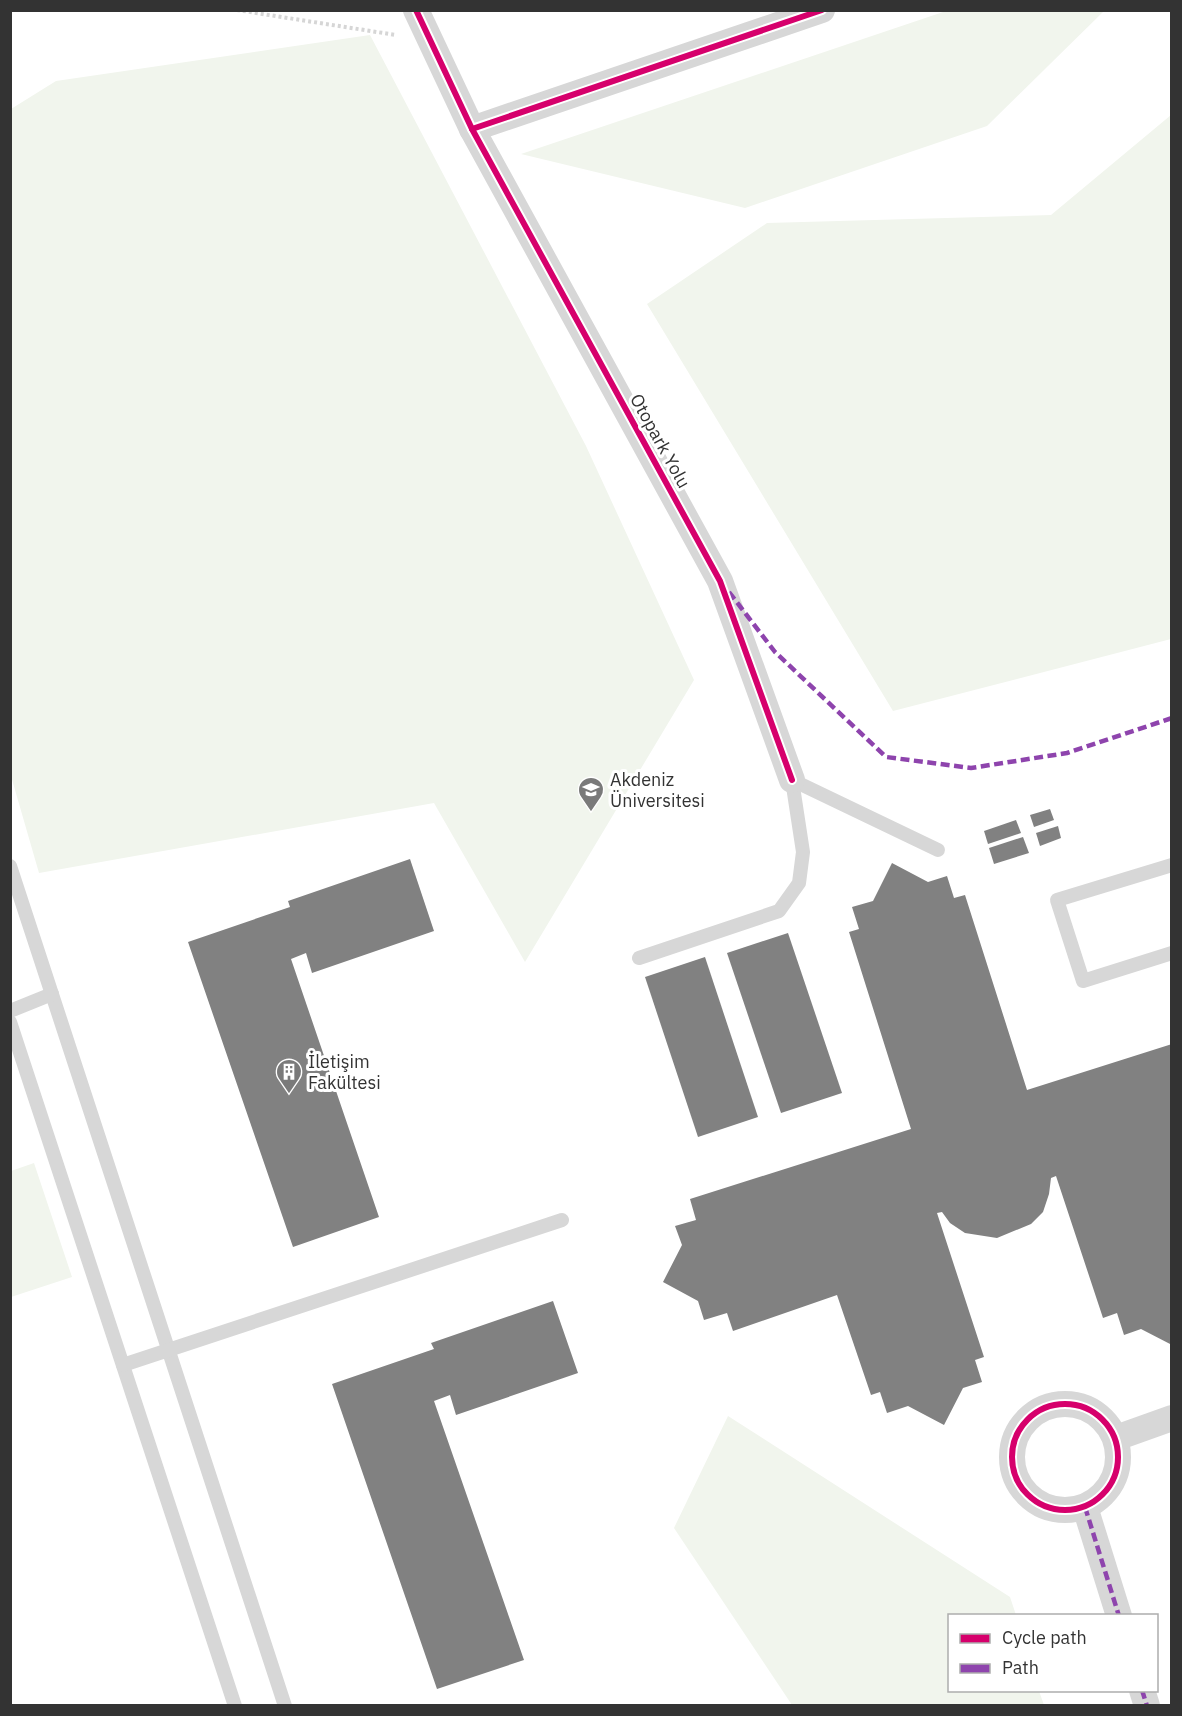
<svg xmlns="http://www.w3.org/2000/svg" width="1182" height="1716" font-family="'IBM Plex Sans',sans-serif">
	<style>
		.green { fill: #f1f5ed }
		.building { fill: #818181 }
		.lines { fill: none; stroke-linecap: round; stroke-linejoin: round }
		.path { stroke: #d6d6d6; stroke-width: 4; stroke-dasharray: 3 3; stroke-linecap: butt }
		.lane { stroke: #d7d7d7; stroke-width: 14 }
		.street { stroke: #d7d7d7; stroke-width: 26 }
		.quiet { stroke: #8e44ad; stroke-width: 4.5; stroke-dasharray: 9 4.5; stroke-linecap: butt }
		.cycleway-casing { stroke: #fff; stroke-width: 10 }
		.cycleway { stroke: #d6006c; stroke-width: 6 }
		.labels { text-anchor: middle; stroke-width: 6; stroke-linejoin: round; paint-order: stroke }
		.street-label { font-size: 18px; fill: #333; stroke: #fff }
		.poi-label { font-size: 18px; fill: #333; stroke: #fff; text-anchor: start }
	</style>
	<rect width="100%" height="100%" fill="#fff"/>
	<g class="green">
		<path d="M949,10L1104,11L987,126L745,208L521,154Z"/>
		<path d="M370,35L586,446L694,680L525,962L434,803L39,873L11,776V109L56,81Z"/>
		<path d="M1171,115V639L893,711L647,304L767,223L1051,215Z"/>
		<path d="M34,1163L72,1277L11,1297V1171Z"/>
		<path d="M728,1416L1010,1597L1016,1615L950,1616V1690L1039,1691L1044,1705H792L674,1528Z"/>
	</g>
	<g class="building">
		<path d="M1050,809L1054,820L1034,827L1030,815Z"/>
		<path d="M1016,820L1021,833L988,844L984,831Z"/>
		<path d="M1058,826L1061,838L1040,846L1036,833Z"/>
		<path d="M1023,837L1029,853L994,864L989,848Z"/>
		<path d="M410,859L434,931L312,973L306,953L291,959L379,1217L293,1247L188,942L290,907L288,901Z"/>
		<path d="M892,863L928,882L947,876L954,898L965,895L1027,1090L1172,1044V1345L1141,1329L1124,1335L1117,1313L1103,1318L1056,1176L1051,1178L1049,1194L1043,1212L1031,1224L997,1238L965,1233L950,1223L942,1212L937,1213L984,1357L975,1360L982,1382L963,1388L944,1425L908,1406L887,1413L880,1392L871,1395L837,1295L733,1331L727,1313L704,1320L698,1301L663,1282L682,1245L675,1226L696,1220L690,1199L911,1129L849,932L859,929L852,907L873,901Z"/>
		<path d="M788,933L842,1093L781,1113L727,953Z"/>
		<path d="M705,957L758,1117L698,1137L645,977Z"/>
		<path d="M553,1301L578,1373L456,1415L450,1395L434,1401L524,1660L437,1689L332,1384L434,1349L431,1343Z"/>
	</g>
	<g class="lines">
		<path class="path" d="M237,10L396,35"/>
		<g class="lane">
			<path d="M792,780L938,850"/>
			<path d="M1172,865L1057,900L1083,981L1172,953"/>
			<path d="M10,866L285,1706"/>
			<path d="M639,958L779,911L799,883L803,852L792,780"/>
			<path d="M10,1011L52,994"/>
			<path d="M10,1022L235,1706"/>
			<path d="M123,1365L562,1220"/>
		</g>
		<g class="street">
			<path d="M416,10L472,129L720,581L792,780"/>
			<path d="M472,129L822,10"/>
			<circle cx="1065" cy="1457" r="53"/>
			<path d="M1116,1438L1172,1418"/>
			<path d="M1085,1507L1119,1616"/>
			<path d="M1142,1690L1147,1706"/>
		</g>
		<g class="quiet">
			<path d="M729,592L775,652L886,757L971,768L1067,753L1172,718"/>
			<path d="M1085,1507L1119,1616"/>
			<path d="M1142,1690L1147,1706"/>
		</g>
		<defs>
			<g id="cycleway">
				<path d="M416,10L472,129L720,581L792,780"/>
				<path d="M472,129L822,10"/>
				<circle cx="1065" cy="1457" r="53"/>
			</g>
		</defs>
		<use href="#cycleway" class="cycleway-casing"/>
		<use href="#cycleway" class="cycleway"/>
	</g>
	<defs>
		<symbol id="university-pin" viewBox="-11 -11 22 30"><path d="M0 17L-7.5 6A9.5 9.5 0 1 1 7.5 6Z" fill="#7a7a7a" stroke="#fff"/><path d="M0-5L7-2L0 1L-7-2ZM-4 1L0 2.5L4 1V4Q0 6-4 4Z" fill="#fff"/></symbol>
		<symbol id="building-pin" viewBox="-11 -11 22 30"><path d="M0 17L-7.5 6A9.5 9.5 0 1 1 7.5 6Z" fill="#7a7a7a" stroke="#fff"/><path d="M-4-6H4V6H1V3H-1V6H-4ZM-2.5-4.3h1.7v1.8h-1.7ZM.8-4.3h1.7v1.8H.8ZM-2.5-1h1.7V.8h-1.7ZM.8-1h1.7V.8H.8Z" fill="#fff"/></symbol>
	</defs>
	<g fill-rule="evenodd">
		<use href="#university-pin" x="576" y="775" width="30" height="40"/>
		<use href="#building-pin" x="274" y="1057" width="30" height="40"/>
	</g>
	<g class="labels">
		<g class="street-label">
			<text transform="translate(660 441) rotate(61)" y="6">Otopark Yolu</text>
		</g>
		<g class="poi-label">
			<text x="610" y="786">Akdeniz<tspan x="610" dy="21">Üniversitesi</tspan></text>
			<text x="308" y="1068">İletişim<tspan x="308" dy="21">Fakültesi</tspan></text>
		</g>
	</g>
	<rect width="1182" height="1716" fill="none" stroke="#333333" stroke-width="24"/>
	<rect x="948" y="1614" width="210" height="78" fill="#ffffff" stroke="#adadad" stroke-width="1.5"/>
	<rect x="960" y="1634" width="30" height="9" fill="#d6006c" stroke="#adadad" stroke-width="1.5"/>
	<text x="1002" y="1644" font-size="18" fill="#333333">Cycle path</text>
	<rect x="960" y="1664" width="30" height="9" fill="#8e44ad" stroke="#adadad" stroke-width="1.5"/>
	<text x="1002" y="1674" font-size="18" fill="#333333">Path</text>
</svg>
